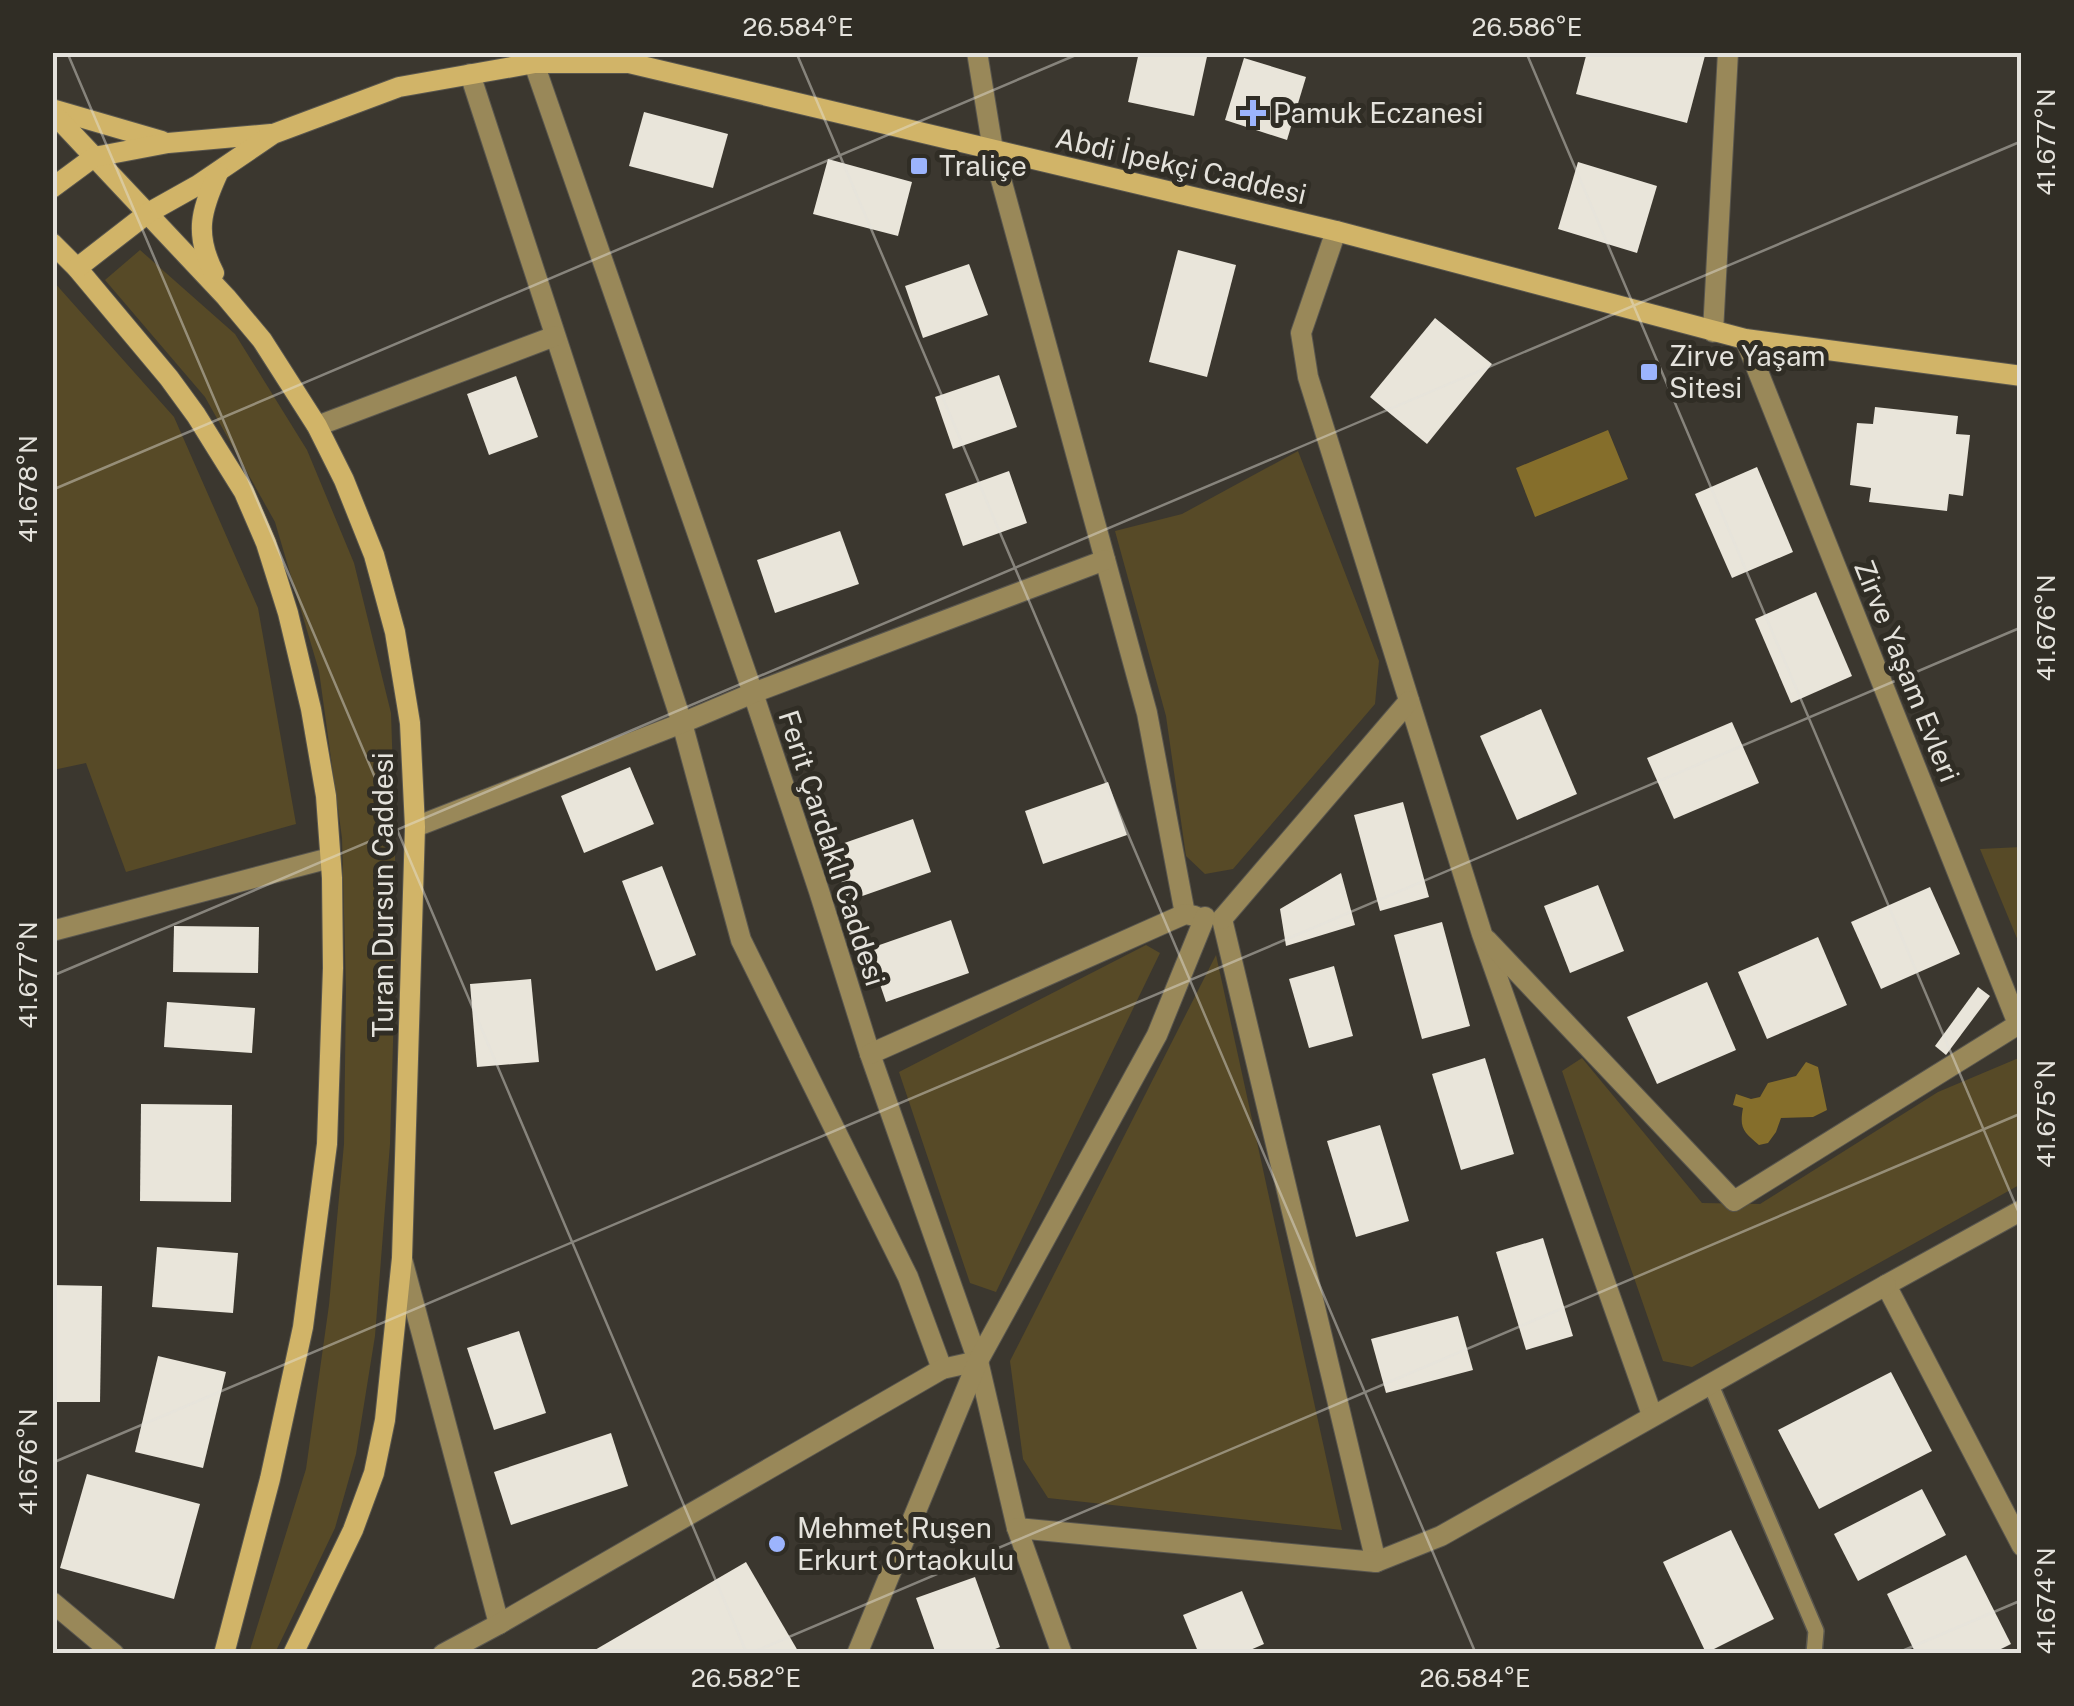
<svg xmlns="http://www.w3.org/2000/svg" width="2074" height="1706" font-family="'Public Sans',sans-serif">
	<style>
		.green { fill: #574a27 }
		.water { fill: #856e2b }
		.building { fill: #e9e5da }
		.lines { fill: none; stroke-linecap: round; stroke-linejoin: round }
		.service-casing { stroke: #59564e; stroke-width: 18 }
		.minor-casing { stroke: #59564e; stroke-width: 22 }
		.secondary-casing { stroke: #59564e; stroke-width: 22 }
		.service { stroke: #998859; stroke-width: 15 }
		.minor { stroke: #998859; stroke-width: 20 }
		.secondary { stroke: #d1b468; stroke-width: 20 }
		.ticks { fill: none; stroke: #e4e2dc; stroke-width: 2.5; stroke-opacity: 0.45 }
		.poi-dot { fill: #9cb4fd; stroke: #302d25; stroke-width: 4 }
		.labels { text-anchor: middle; stroke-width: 10; stroke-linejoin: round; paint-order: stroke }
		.poi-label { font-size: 28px; fill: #e4e2dc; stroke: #302d25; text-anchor: start }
		.street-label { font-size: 28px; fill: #e4e2dc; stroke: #302d25 }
		.neatline { fill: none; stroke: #e4e2dc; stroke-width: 4 }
		.ticks-label { font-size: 25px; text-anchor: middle; fill: #e4e2dc }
	</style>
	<rect width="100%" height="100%" fill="#3b372f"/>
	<g class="green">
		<path d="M140,250L235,334L307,450L354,563L391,713L395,833V975L390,1144L375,1336L356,1454L335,1528L275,1653H249L306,1469L329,1305L344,1144L346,988L342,838L319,671L275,522L205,397L105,280Z"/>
		<path d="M53,281L174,417L258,608L296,824L126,872L86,763L53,770Z"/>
		<path d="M1298,451L1379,661L1375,704L1233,869L1205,874L1186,856L1166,716L1115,531L1182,514Z"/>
		<path d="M2021,847H2022L2021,948L1980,849Z"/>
		<path d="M1146,945L1160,953L996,1292L970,1283L899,1072Z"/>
		<path d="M1216,955L1342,1530L1048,1498L1023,1459L1010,1361Z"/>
		<path d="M2021,1057V1184L1692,1367L1663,1361L1562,1071L1582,1058L1702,1203L1760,1204L1938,1092Z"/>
	</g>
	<g class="water">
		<path d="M1608,430L1628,479L1535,517L1516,468Z"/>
		<path d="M1806,1062L1818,1067L1827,1110L1813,1117L1781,1118L1776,1132L1768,1143L1759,1145C1744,1132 1739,1129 1743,1108L1733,1105L1736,1094L1751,1099L1760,1097L1768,1083L1796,1076Z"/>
	</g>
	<g class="building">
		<path d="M1139,52H1208L1194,116L1128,102Z"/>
		<path d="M1587,52H1706L1687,123L1576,94Z"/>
		<path d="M1244,58L1306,77L1287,140L1225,120Z"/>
		<path d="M644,112L728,134L713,188L629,166Z"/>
		<path d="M828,159L912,182L898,236L813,214Z"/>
		<path d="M1578,162L1657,186L1637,253L1558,229Z"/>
		<path d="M1178,250L1236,265L1207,377L1149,362Z"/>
		<path d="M969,264L988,315L923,338L905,286Z"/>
		<path d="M1435,318L1492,364L1427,444L1370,397Z"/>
		<path d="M999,375L1017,427L953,449L935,397Z"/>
		<path d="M516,376L538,437L489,455L467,394Z"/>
		<path d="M1875,407L1958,416L1956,434L1970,435L1963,496L1949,494L1947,511L1869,502L1871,488L1850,485L1857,423L1873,424Z"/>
		<path d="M1757,467L1793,552L1732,578L1695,494Z"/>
		<path d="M1009,471L1027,523L963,546L945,494Z"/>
		<path d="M840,531L859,584L775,613L757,560Z"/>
		<path d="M1816,592L1852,676L1791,703L1755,619Z"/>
		<path d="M1541,709L1577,794L1517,820L1480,736Z"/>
		<path d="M1732,722L1759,783L1674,819L1647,758Z"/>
		<path d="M630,767L654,824L584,853L561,796Z"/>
		<path d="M1108,782L1127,835L1043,864L1025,811Z"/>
		<path d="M1403,802L1429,897L1380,911L1354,815Z"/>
		<path d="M913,819L931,872L848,901L830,848Z"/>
		<path d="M662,866L696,955L656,971L622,881Z"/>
		<path d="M1341,873L1355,925L1286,946L1280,909Z"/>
		<path d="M1598,885L1624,951L1570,973L1544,906Z"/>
		<path d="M1930,887L1960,954L1881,989L1851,922Z"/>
		<path d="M951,920L969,973L886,1002L868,949Z"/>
		<path d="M1442,922L1470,1026L1422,1039L1394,935Z"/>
		<path d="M174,926L259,927L258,973L173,972Z"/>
		<path d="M1818,937L1847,1005L1767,1039L1738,972Z"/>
		<path d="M1334,966L1353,1036L1309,1048L1289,979Z"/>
		<path d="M531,979L539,1062L477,1067L470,984Z"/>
		<path d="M1707,982L1736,1050L1657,1084L1627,1017Z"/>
		<path d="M1978,987L1990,996L1946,1055L1935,1046Z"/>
		<path d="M167,1002L255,1008L252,1053L164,1047Z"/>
		<path d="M1485,1058L1514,1154L1461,1170L1432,1074Z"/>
		<path d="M141,1104L232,1105L231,1202L140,1201Z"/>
		<path d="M1380,1125L1409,1221L1356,1237L1327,1141Z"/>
		<path d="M1543,1238L1573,1336L1526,1350L1496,1252Z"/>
		<path d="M157,1247L238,1253L233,1313L152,1307Z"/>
		<path d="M52,1285L102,1286L100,1402H52Z"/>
		<path d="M1458,1316L1473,1370L1386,1393L1371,1339Z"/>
		<path d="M519,1331L546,1413L494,1430L467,1348Z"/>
		<path d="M158,1356L226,1372L203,1468L135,1452Z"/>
		<path d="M1891,1372L1932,1451L1819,1509L1778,1430Z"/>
		<path d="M611,1433L628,1486L511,1525L494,1472Z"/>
		<path d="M87,1474L200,1504L174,1599L60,1568Z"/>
		<path d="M1922,1489L1946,1535L1858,1581L1834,1534Z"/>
		<path d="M1731,1530L1774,1619L1706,1653L1663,1562Z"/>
		<path d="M1966,1555L2011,1644L1991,1654H1916L1887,1594Z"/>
		<path d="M746,1562L798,1651L793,1654H588Z"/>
		<path d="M975,1577L1000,1647L983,1654H936L916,1598Z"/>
		<path d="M1242,1591L1264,1644L1241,1654H1199L1183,1615Z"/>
	</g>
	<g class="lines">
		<defs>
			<path id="service" d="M1710,1383L1816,1631L1814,1654"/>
			<g id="minor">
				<path d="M530,52L753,693L819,891L870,1054L978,1361L1017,1528L1062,1654"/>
				<path d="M977,52L993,150L1147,713L1185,914"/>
				<path d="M470,74L682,723L741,940L908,1277L942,1369"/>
				<path d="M1336,231L1301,333L1308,377L1482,934L1652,1415"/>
				<path d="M1713,332L1728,52"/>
				<path d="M1745,339L2018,1024"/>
				<path d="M317,426L555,336"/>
				<path d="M415,827L682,723L753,693L1105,560"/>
				<path d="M1222,919L1376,1562"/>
				<path d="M1222,919L1409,701"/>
				<path d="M52,931L330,858"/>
				<path d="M1487,940L1734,1201L2022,1022"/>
				<path d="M870,1054L1185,914L1195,916"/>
				<path d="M2022,1210L1886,1285L2022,1546"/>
				<path d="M402,1259L499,1624"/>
				<path d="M1017,1528L1376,1562L1441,1536L1886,1285"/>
				<path d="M52,1602L114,1654"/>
				<path d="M443,1654L499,1624L942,1369L978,1361"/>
				<path d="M857,1654L978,1361L1157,1035L1205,917"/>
			</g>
			<g id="secondary">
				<path d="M52,109L162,141"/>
				<path d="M52,112L226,297L262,340L317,426L344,480L374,555L395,632L410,723L415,827L402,1258L385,1420L374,1473L353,1530L293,1654"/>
				<path d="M52,188L94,157L168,143L271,134"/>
				<path d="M52,243L77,268L169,378L196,415L244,492L266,543L288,613L311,709L326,796L332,878L333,968L327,1144L303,1327L270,1479L224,1654"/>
				<path d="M77,268L148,213L198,185L273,134L399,87L535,63H629L1336,231L1745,339L2022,376"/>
				<path d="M214,273C194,234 201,210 218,173"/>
			</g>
		</defs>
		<use href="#service" class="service-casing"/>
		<use href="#minor" class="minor-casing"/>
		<use href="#secondary" class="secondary-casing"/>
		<use href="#service" class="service"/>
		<use href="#minor" class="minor"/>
		<use href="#secondary" class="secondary"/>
	</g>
	<path class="ticks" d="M67,52L747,1654M796,52L1476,1654M1526,52L2022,1220M52,490L1083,52M52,976L2022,141M52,1463L2022,627M749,1654L2022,1113M1895,1654L2022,1600"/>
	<g class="poi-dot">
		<path d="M1248 98h10v10h10v10h-10v10h-10v-10h-10v-10h10z"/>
		<rect x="909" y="156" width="20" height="20" rx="5"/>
		<rect x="1639" y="362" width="20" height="20" rx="5"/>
		<circle cx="777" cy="1544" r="10"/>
	</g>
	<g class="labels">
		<g class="poi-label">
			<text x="1273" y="123">Pamuk Eczanesi</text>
			<text x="939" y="176">Traliçe</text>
			<text x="1669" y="366">Zirve Yaşam<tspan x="1669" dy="32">Sitesi</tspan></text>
			<text x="797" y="1538">Mehmet Ruşen<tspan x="797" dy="32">Erkurt Ortaokulu</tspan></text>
		</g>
		<g class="street-label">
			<text transform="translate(1181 166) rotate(13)" y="10">Abdi İpekçi Caddesi</text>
			<text transform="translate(1907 671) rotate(68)" y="10">Zirve Yaşam Evleri</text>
			<text transform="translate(832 848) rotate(72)" y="10">Ferit Çardaklı Caddesi</text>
			<text transform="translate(383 895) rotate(-90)" y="10">Turan Dursun Caddesi</text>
		</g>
	</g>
	<rect width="2074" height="1706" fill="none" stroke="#302d25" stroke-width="110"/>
	<rect x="55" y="55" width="1964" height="1596" class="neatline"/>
	<g class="ticks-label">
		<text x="798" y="36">26.584°E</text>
		<text x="1527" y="36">26.586°E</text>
		<text transform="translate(2046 142) rotate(-90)" y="9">41.677°N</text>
		<text transform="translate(28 489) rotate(-90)" y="9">41.678°N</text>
		<text transform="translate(2046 628) rotate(-90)" y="9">41.676°N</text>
		<text transform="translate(28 975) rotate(-90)" y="9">41.677°N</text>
		<text transform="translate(2046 1114) rotate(-90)" y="9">41.675°N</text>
		<text transform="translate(28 1462) rotate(-90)" y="9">41.676°N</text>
		<text transform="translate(2046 1601) rotate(-90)" y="9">41.674°N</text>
		<text x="746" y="1687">26.582°E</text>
		<text x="1475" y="1687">26.584°E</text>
	</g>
</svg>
